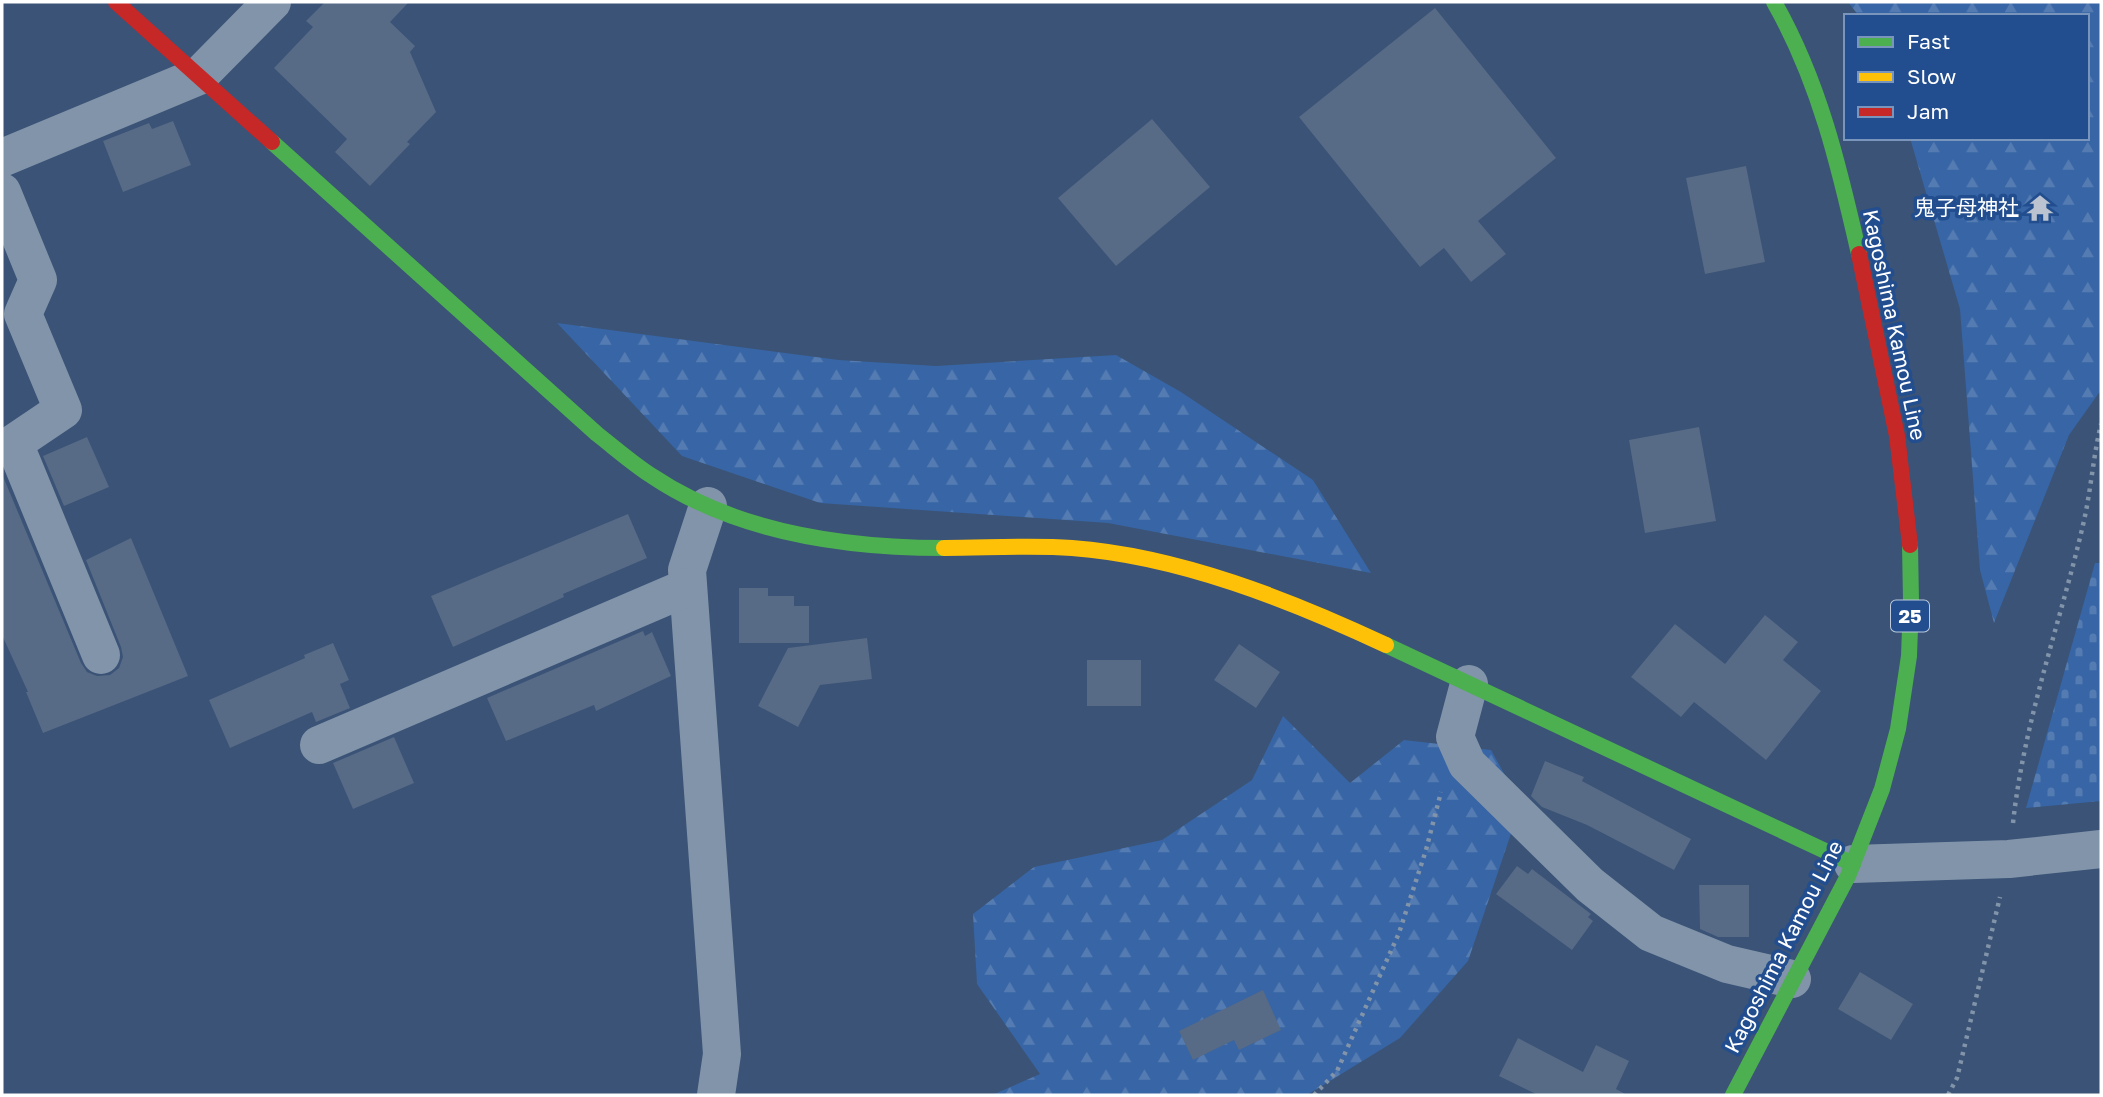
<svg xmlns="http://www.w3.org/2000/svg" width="2103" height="1097" font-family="'Golos Text','Noto Sans JP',sans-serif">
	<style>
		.forest { fill: url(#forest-firs) }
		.cemetery { fill: url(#cemetery-stones) }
		.building { fill: #576a86 }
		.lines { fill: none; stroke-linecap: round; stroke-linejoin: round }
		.path { stroke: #8294a9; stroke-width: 4.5; stroke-dasharray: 3.5 5; stroke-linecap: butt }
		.street { stroke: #8294a9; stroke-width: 38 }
		.fast { stroke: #4caf50; stroke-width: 16 }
		.slow { stroke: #ffc107; stroke-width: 16 }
		.jam { stroke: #c62828; stroke-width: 16 }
		.labels { text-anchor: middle; stroke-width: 7; stroke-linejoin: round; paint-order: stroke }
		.shield { fill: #224e8f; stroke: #bdcadd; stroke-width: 2 }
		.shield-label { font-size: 19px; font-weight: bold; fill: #fff }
		.poi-label { font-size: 21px; fill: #fff; stroke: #224e8f; text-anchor: end }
		.street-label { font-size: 21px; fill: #fff; stroke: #224e8f }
	</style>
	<defs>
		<pattern id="forest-firs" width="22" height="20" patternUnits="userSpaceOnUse" patternTransform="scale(1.75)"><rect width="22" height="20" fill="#3765a5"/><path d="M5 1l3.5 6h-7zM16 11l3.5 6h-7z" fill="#557cb2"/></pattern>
		<pattern id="cemetery-stones" width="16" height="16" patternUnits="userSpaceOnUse" patternTransform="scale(1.75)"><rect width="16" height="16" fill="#3765a5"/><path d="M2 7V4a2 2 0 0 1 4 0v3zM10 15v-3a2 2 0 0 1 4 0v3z" fill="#557cb2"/></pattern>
	</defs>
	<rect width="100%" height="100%" fill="#3a5376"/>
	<g class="forest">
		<path d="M1848,2H2101V390L2069,435L1994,623L1980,570L1960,309L1910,138H2087V16H1859Z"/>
		<path d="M557,323L839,360L936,366L1116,355L1181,392L1313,480L1371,573L1108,523L820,503L682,456Z"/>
		<path d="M1283,716L1350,783L1404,740L1491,750L1521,804L1468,961L1400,1038L1307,1095H992L1040,1074L977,984L973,914L1034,867L1162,840L1252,780Z"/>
	</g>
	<path class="cemetery" d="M2095,563H2101V801L2026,808Z"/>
	<g class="building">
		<path d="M325,2H409L390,22L415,46L410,52L436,112L407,142L410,144L370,186L335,152L347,139L274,68L313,27L306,21Z"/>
		<path d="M1435,8L1556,158L1478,221L1506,254L1471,282L1444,248L1420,267L1299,117Z"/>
		<path d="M1152,119L1210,187L1116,266L1058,198Z"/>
		<path d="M173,121L191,165L123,192L103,141L149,123L152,129Z"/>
		<path d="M1746,166L1765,262L1705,274L1686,178Z"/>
		<path d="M1699,427L1716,521L1645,533L1629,440Z"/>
		<path d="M87,437L109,487L64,506L43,456Z"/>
		<path d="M2,474L81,663L87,672L97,676L110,675L119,668L123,657L121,647L86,560L131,538L188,676L43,733L26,692H28L2,635Z"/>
		<path d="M628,514L647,558L563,594L564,597L453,647L431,596Z"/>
		<path d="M739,588H768V596H794V606H809V643H739Z"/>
		<path d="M1765,615L1798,642L1783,660L1821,691L1766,760L1694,702L1681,717L1631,677L1675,624L1725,664Z"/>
		<path d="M643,631L645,636L652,632L671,676L596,711L594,705L506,741L487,698Z"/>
		<path d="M867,638L872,679L820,685L798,727L758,706L788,648Z"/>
		<path d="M333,643L349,680L340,684L350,708L316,722L312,712L230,748L209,700L305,658L304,655Z"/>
		<path d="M1239,644L1280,672L1256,708L1214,680Z"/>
		<rect x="1087" y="660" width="54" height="46"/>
		<path d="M394,737L414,783L353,809L333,763Z"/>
		<path d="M1545,761L1584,777L1582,781L1691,839L1674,870L1587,825L1542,807L1531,796Z"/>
		<path d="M1517,866L1528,874L1532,869L1591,914L1588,917L1593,921L1572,950L1496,894Z"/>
		<path d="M1699,885H1749V937H1718L1700,929Z"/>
		<path d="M1860,972L1913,1004L1891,1040L1838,1009Z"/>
		<path d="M1263,990L1281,1030L1239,1050L1234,1040L1193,1060L1179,1031Z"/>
		<path d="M1518,1038L1583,1072L1596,1045L1629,1061L1616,1089L1627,1095H1538L1499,1076Z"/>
	</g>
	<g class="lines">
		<g class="path">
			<path d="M2013,823C2024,721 2060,624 2083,525C2091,491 2093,457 2101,424"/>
			<path d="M1314,1095L1337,1071L1399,933L1426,850L1441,792"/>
			<path d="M1948,1095L1957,1078L2000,897"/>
		</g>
		<g class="street">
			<path d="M2,158L199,76L272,2"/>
			<path d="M2,192L38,280L23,314L63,410L14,443L101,655"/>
			<path d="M708,506L687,570L722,1054L716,1095"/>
			<path d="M1469,684L1455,737L1467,764L1590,885L1651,933L1727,964L1792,979"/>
			<path d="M319,745L688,587"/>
			<path d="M1853,864L2009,859L2101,849"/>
		</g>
		<g class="fast">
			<path d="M1774,2C1819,81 1839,166 1859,254"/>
			<path d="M272,142L597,434C615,448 633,464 652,476C737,533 845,548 944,548"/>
			<path d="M1386,645L1853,864"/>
			<path d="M1733,1095L1848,876L1882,789L1898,729L1909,656L1911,601L1910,545"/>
		</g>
		<path class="slow" d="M944,548C986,548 1030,545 1072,548C1179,556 1290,600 1386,645"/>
		<g class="jam">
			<path d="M116,2L272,142"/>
			<path d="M1859,254L1897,436L1910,545"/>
		</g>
	</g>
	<defs>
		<symbol id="temple-bare" viewBox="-9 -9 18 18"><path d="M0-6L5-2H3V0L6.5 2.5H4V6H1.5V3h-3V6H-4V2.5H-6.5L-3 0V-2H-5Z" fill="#bac3cf" stroke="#224e8f" stroke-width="2.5" paint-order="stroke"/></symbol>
	</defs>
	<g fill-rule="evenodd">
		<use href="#temple-bare" x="2021" y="189" width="38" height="38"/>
	</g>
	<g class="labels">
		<rect class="shield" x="1891" y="600.5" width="38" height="31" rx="5"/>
		<g class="shield-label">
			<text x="1910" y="623">25</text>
		</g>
		<g class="poi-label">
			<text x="2019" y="215">鬼子母神社</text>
		</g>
		<g class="street-label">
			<text transform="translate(1894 325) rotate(78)" y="7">Kagoshima Kamou Line</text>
			<text transform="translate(1784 947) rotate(-63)" y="7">Kagoshima Kamou Line</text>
		</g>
	</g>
	<rect width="2103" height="1097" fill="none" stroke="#ffffff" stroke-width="7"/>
	<rect x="1844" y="14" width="245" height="126" fill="#224e8f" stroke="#7a95bc" stroke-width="2"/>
	<rect x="1858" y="37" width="35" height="10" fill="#4caf50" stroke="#7a95bc" stroke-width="2"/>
	<text x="1907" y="49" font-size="21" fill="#ffffff">Fast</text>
	<rect x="1858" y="72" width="35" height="10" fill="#ffc107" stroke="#7a95bc" stroke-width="2"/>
	<text x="1907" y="84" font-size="21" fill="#ffffff">Slow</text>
	<rect x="1858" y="107" width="35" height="10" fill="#c62828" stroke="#7a95bc" stroke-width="2"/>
	<text x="1907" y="119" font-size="21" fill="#ffffff">Jam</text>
</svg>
